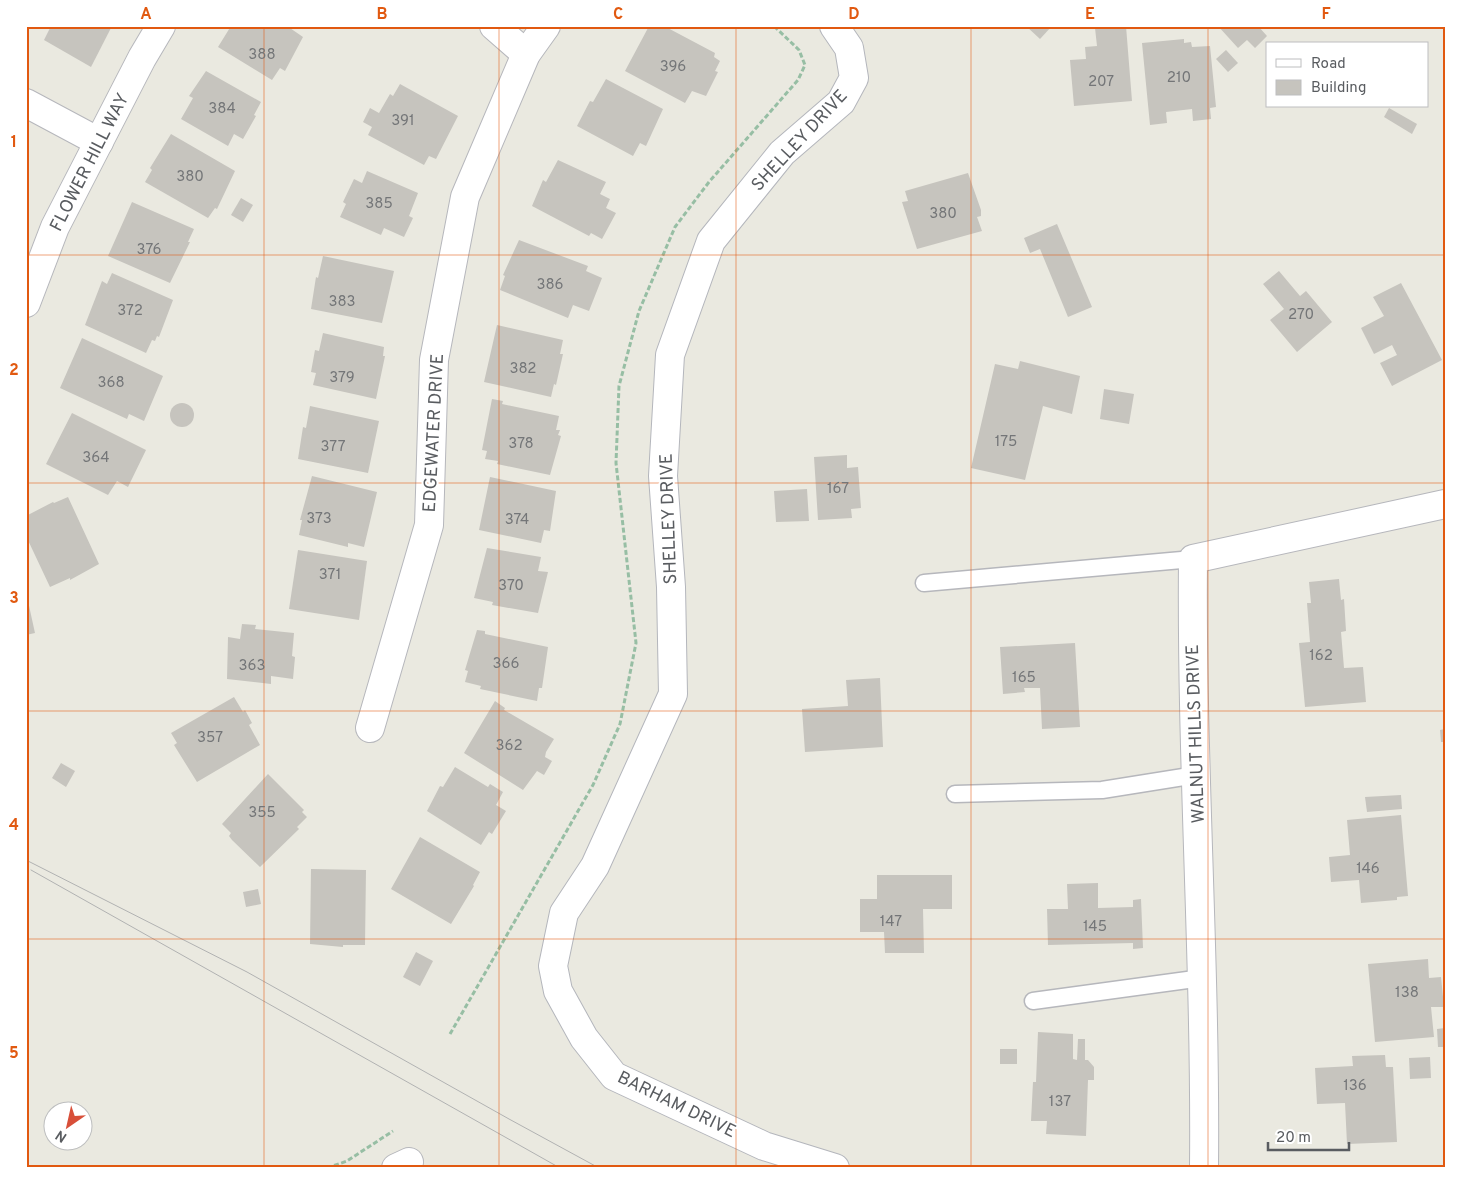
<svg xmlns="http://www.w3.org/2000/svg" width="1471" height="1194" font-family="Overpass,sans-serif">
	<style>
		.building { fill: #c6c4be }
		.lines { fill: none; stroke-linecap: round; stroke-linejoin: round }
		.lane-casing { stroke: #b6b7bc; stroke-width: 19 }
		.street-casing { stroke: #b6b7bc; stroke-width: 30 }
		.secondary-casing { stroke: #b4b6bc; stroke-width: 30 }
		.path { stroke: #97bea4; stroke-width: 3; stroke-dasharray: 5 2.5; stroke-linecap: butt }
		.lane { stroke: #fff; stroke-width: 16 }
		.street { stroke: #fff; stroke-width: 28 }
		.secondary { stroke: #fff; stroke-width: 28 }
		.tram { stroke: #b1b2b2; stroke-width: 1 }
		.grid { fill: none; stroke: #e15910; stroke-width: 1; stroke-opacity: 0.55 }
		.labels { text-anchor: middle; stroke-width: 4; stroke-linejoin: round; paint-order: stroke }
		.number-label { font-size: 15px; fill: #747678 }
		.street-label { font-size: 18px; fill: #595c60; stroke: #fff }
		.neatline { fill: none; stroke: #e15910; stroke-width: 2 }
		.grid-label { font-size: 16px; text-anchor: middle; font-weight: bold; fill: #e15910 }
	</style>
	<rect width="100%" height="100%" fill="#eae9e0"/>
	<g class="building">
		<path d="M51,26H112L91,67L44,40Z"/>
		<path d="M231,26H287L303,37L285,71L280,68L272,80L218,47Z"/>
		<path d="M653,26H664L715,53L714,57L720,61L715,71L718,72L706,96L692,91L685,103L625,71L648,28L651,29Z"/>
		<path d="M1026,26H1052L1040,39Z"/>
		<path d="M1126,26L1132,101L1074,106L1070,60L1086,59L1085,47L1097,46L1095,28Z"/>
		<path d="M1218,26H1258L1267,36L1255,48L1247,40L1238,48Z"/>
		<path d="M1184,39V43L1191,42L1192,47L1210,46L1216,107L1210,108L1211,119L1193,121L1192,109L1166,112L1167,123L1150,125L1142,43Z"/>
		<path d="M1226,50L1238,63L1228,72L1216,59Z"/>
		<path d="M206,71L261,102L254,115L256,116L243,139L234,134L228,146L181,119L193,98L189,96Z"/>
		<path d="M606,79L663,109L646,146L640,143L633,156L577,126L590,101L593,102Z"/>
		<path d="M400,84L458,116L436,159L429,156L424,165L368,135L372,127L363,122L370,108L379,113L390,94L393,96Z"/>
		<path d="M1389,108L1417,124L1412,134L1384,117Z"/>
		<path d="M171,134L235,171L217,209L215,208L208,218L145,182L152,170L150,168Z"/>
		<path d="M558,160L606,182L600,194L610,199L606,208L616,213L602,239L591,233L589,236L532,206L543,180L546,182Z"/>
		<path d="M367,171L418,193L409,216L413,218L404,237L384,228L381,235L340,217L346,204L343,202L354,179L362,183Z"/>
		<path d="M968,173L981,210V216L977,217L982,231L917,249L902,202L908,201L905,191Z"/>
		<path d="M241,198L253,205L243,222L231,215Z"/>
		<path d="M132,202L194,229L188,242H190L170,283L108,256Z"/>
		<path d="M1057,224L1092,307L1068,317L1040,249L1030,253L1024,238Z"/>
		<path d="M519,240L588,266L586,271L602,278L589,311L573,305L568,318L500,290L505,276L503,275Z"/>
		<path d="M323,256L394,271L382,323L311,309L316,277L318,278Z"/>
		<path d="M1279,271L1300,296L1306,291L1332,322L1297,352L1270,320L1284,309L1263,284Z"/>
		<path d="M112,273L173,300L159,337L157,336L155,341L152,340L146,353L85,325L102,281L107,284Z"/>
		<path d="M1401,283L1442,360L1392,386L1380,363L1397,355L1392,345L1374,354L1361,328L1384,316L1373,297Z"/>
		<path d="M497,325L563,340L560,354H563L556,385L554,384L551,397L484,382Z"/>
		<path d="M323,333L384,347L383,356H385L376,399L313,385L316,373L311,372L315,350L319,351Z"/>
		<path d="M82,338L163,376L144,421L129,414L127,419L60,388Z"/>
		<path d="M1020,361L1080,376L1072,414L1043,406L1025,480L971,468L995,364L1018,369Z"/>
		<path d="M1104,389L1134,394L1129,424L1100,419Z"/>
		<path d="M492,399L503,401L502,404L559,416L556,430H560L558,435L561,436L550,475L497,464L498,461L485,459L487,451L482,450Z"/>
		<circle cx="182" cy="415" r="12"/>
		<path d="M310,406L379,421L368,473L298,459L303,427L306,428Z"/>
		<path d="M72,413L146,450L128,487L117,481L108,495L46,464Z"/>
		<path d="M847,455V468L858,467L861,508L851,509L852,518L818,520L814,457Z"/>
		<path d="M312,476L377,492L364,547L348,543V547L299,535L302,520H300Z"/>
		<path d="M490,477L556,491L550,531L544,530L541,543L479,530Z"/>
		<path d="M807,489L809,521L776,522L774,491Z"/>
		<path d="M68,497L99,564L70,580V578L50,587L26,536V516L53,502L54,503Z"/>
		<path d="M487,548L541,557L538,571L548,572L538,613L492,605L493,602L474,598Z"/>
		<path d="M298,550L367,561L359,620L289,609Z"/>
		<path d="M1339,579L1341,600L1344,599L1346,631L1341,632L1344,668L1363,667L1366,702L1305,707L1299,643L1310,642L1307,603H1311L1309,582Z"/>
		<path d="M26,592L35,633L26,635Z"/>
		<path d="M242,624L256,625L255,629L294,633L292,656L295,657L293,679L271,676V684L227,679L228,637L240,639Z"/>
		<path d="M477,630L485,631V634L548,647L542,688H539L537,701L480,689L481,686L465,682L468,671L465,670Z"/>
		<path d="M1075,643L1080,727L1042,729L1040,688H1024L1025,692L1003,694L1000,647Z"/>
		<path d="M880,678L883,747L805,752L802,709L848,706L846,680Z"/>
		<path d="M234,697L243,712L245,710L252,723L249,725L260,745L197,782L174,745L177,743L171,733Z"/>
		<path d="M495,701L505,708L504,710L554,739L546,752L545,757L552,761L544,775L537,771L523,790L464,753Z"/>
		<path d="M1445,729V742H1441L1440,730Z"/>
		<path d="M61,763L75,771L66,787L52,778Z"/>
		<path d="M455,767L488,787L490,784L503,792L496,805L506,811L492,834L489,832L481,845L427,811L440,786L443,787Z"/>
		<path d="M268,774L304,810L302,812L307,817L297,827L299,829L260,867L232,840L229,836L231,833L222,824Z"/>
		<path d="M1401,795L1402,809L1367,812L1365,797Z"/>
		<path d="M1401,815L1408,896L1397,897V900L1361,903L1359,880L1331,882L1329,857L1350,855L1347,820Z"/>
		<path d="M420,837L480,872L473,885L474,886L451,924L391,889Z"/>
		<path d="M311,869L366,870L365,945H343V947L310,944Z"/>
		<path d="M877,875H952V909H923L924,953H885L884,932H860V899H877Z"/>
		<path d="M1098,883V908L1133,907V900L1141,899L1143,948L1133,949V943L1048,945L1047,909H1068L1067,884Z"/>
		<path d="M258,889L261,904L246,907L243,892Z"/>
		<path d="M416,952L433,961L420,986L403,977Z"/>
		<path d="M1428,959L1429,978L1441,977L1444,1007H1431L1434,1037L1375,1042L1368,964Z"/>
		<path d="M1445,1028V1047H1438L1437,1029Z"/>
		<path d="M1038,1032L1073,1034V1059L1077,1060L1078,1039H1085V1060H1088L1094,1067V1080H1088L1086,1136L1046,1134L1047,1121H1031L1033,1082H1036Z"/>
		<rect x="1000" y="1049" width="17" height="15"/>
		<path d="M1385,1055L1386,1067H1393L1397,1142L1347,1144L1345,1103L1317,1104L1315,1068L1353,1066L1352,1056Z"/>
		<path d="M1430,1057L1431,1078L1410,1079L1409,1058Z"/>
	</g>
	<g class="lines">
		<defs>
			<g id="lane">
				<path d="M924,583L1193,559"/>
				<path d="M955,794L1102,790L1196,775"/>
				<path d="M1033,1001L1202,978"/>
			</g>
			<g id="street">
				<path d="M494,26L526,54"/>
				<path d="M26,103L99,142"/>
				<path d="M26,303L55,227L142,58L161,26"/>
				<path d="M370,728L429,525L434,360L465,197L526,54L546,26"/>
				<path d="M396,1168L409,1162"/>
				<path d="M1204,1168C1206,965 1191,762 1193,559L1445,504"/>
			</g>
			<path id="secondary" d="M834,26L849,48L854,78L841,102L782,153L711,241L670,355L663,476L671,587L673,694L595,866L564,913L553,966L558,991L584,1038L614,1076L764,1146L835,1168"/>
		</defs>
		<use href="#lane" class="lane-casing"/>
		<use href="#street" class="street-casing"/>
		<use href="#secondary" class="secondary-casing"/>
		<g class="path">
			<path d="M450,1034L593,785L620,724L636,643L616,463L619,386L639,311L675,227L709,182L798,80L805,65L799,50L774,26"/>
			<path d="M327,1168L347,1161L393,1131"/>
		</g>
		<use href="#lane" class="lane"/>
		<use href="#street" class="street"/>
		<use href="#secondary" class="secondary"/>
		<g class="tram">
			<path d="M26,860L247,972L509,1119L599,1168"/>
			<path d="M31,870L560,1168"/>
		</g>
	</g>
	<path class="grid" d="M264,26V1168M499,26V1168M736,26V1168M971,26V1168M1208,26V1168M26,255H1445M26,483H1445M26,711H1445M26,939H1445"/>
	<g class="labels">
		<g class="number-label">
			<text x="262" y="59">388</text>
			<text x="673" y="71">396</text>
			<text x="1179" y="82">210</text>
			<text x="1101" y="86">207</text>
			<text x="222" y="113">384</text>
			<text x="403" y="125">391</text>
			<text x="190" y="181">380</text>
			<text x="379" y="208">385</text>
			<text x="943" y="218">380</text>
			<text x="149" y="254">376</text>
			<text x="550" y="289">386</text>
			<text x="342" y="306">383</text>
			<text x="130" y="315">372</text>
			<text x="1301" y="319">270</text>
			<text x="523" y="373">382</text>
			<text x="342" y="382">379</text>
			<text x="111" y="387">368</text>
			<text x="1006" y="446">175</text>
			<text x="521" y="448">378</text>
			<text x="333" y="451">377</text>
			<text x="96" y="462">364</text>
			<text x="838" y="493">167</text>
			<text x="319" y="523">373</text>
			<text x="517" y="524">374</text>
			<text x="330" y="579">371</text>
			<text x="511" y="590">370</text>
			<text x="1321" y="660">162</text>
			<text x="506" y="668">366</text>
			<text x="252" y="670">363</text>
			<text x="1024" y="682">165</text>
			<text x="210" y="742">357</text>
			<text x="509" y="750">362</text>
			<text x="262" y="817">355</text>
			<text x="1368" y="873">146</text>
			<text x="891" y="926">147</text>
			<text x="1095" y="931">145</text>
			<text x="1407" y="997">138</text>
			<text x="1355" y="1090">136</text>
			<text x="1060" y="1106">137</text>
		</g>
		<g class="street-label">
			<text transform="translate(799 140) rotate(-47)" y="6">SHELLEY DRIVE</text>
			<text transform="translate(89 162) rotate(-63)" y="6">FLOWER HILL WAY</text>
			<text transform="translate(433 433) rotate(-87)" y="6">EDGEWATER DRIVE</text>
			<text transform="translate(668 519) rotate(-92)" y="6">SHELLEY DRIVE</text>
			<text transform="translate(1195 734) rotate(-92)" y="6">WALNUT HILLS DRIVE</text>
			<text transform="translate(677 1104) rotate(26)" y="6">BARHAM DRIVE</text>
		</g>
	</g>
	<rect width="1471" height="1194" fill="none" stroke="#ffffff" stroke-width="55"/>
	<rect x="1266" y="42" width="162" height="65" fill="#ffffff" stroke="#bdbebf"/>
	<rect x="1276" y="59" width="25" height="8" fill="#ffffff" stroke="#bdbebf"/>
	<text x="1311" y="68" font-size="15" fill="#595c60">Road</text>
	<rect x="1276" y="80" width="25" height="15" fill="#c6c4be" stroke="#bdbebf"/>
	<text x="1311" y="92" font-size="15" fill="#595c60">Building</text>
	<g transform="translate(68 1126) rotate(214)"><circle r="24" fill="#ffffff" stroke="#bdbebf"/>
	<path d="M0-4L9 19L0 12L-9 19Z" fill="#d84f39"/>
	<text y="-8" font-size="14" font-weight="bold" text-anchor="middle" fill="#595c60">N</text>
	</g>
	<path d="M1268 1142v8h81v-8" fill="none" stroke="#595c60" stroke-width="2.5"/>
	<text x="1276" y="1142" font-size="15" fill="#595c60" stroke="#ffffff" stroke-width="4" paint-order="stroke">20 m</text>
	<rect x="28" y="28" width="1416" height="1138" class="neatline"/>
	<g class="grid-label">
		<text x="146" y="19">A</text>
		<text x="382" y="19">B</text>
		<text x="618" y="19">C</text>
		<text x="854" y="19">D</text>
		<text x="1090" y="19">E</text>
		<text x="1326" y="19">F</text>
		<text x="14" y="147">1</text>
		<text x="14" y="375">2</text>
		<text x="14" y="603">3</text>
		<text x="14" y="830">4</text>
		<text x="14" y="1058">5</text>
	</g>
</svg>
